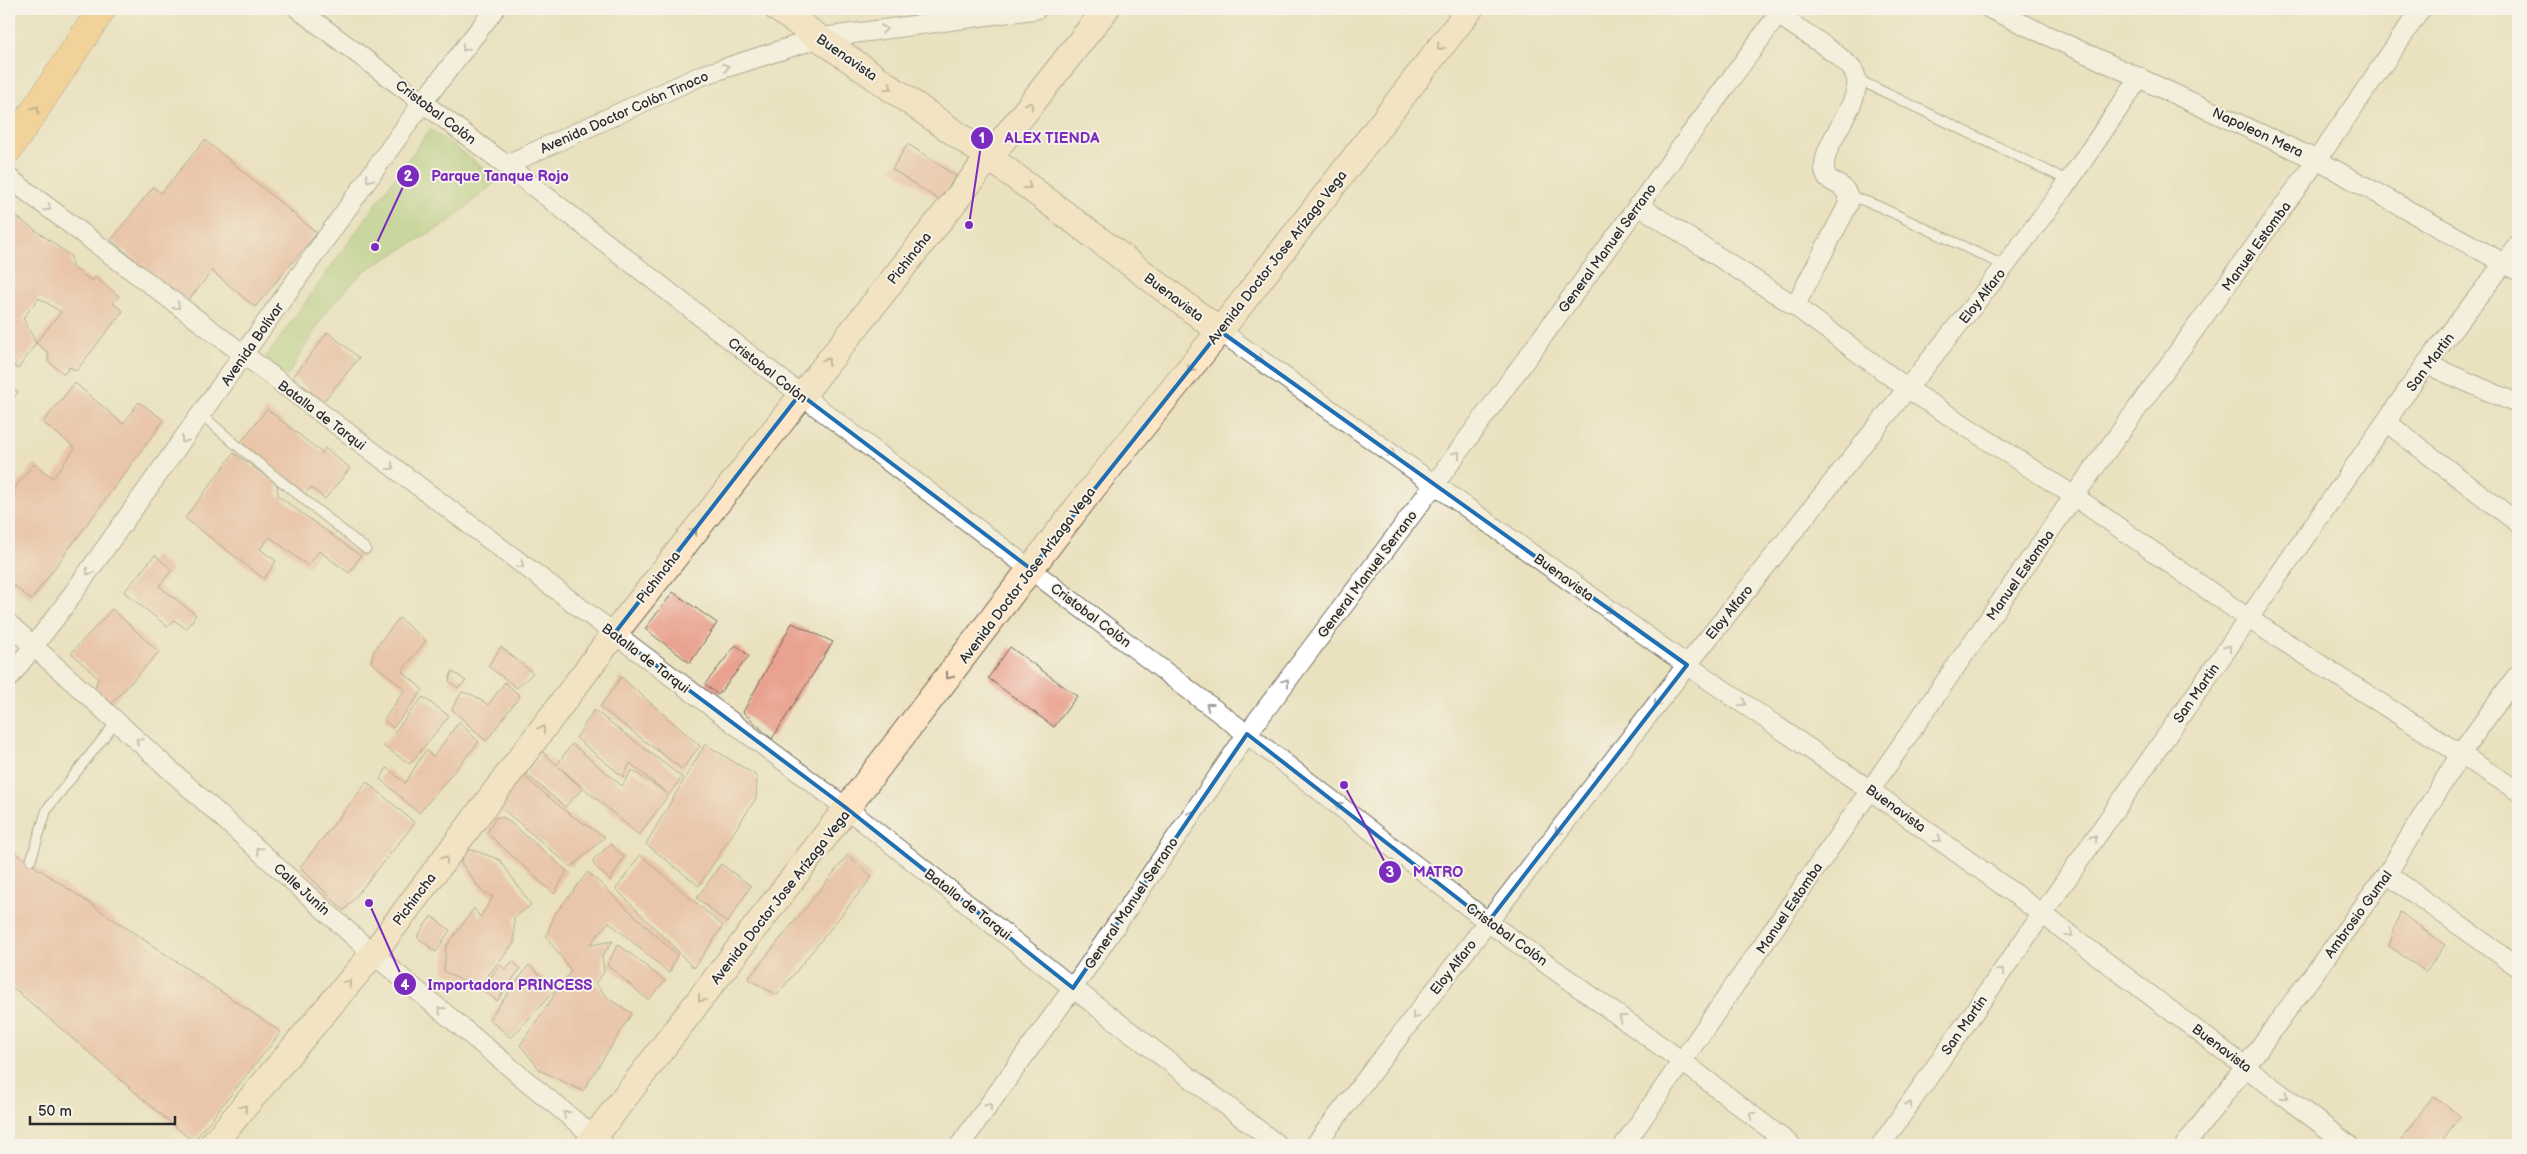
<svg xmlns="http://www.w3.org/2000/svg" width="2527" height="1154" font-family="'Balsamiq Sans',sans-serif">
	<style>
		.green { fill: #a3c974; stroke: #677a50 }
		.building { fill: #e9a28f }
		.lines { fill: none; stroke-linecap: round; stroke-linejoin: round }
		.lane-casing { stroke: #6e6b5f; stroke-width: 11 }
		.street-casing { stroke: #6e6b5f; stroke-width: 21 }
		.secondary-casing { stroke: #6e6b5f; stroke-width: 28 }
		.primary-casing { stroke: #6e6b5f; stroke-width: 29 }
		.lane { stroke: #fff; stroke-width: 9 }
		.street { stroke: #fff; stroke-width: 19 }
		.secondary { stroke: #fde5c5; stroke-width: 26 }
		.primary { stroke: #fbbe6e; stroke-width: 28 }
		.oneway { stroke: #a0a0a0 }
		.oneway2 { stroke: #948878 }
		.oneway3 { stroke: #93744c }
		.marked { fill: none; stroke: #1f6fb2; stroke-width: 4; stroke-linejoin: round }
		.labels { text-anchor: middle; stroke-width: 4; stroke-linejoin: round; paint-order: stroke }
		.street-label { font-size: 14px; fill: #2b2b2b; stroke: #f7f3e8 }
		.leader { fill: none; stroke: #7b2cbf; stroke-width: 2 }
		.callout-dot { fill: #7b2cbf; stroke: #f7f3e8; stroke-width: 2 }
		.mark-label { font-size: 15px; text-anchor: middle; font-weight: bold; fill: #fff }
		.callout-label { font-size: 15px; text-anchor: middle; font-weight: bold; fill: #7b2cbf; stroke: #f7f3e8; stroke-width: 4; stroke-linejoin: round; paint-order: stroke }
	</style>
	<rect width="100%" height="100%" fill="#f7f3e8"/>
	<filter id="ink" filterUnits="userSpaceOnUse"><feTurbulence type="fractalNoise" baseFrequency=".02" numOctaves="2"/><feDisplacementMap in="SourceGraphic" scale="10" xChannelSelector="R" yChannelSelector="G"/><feConvolveMatrix kernelMatrix="1 2 1 2 8 2 1 2 1" color-interpolation-filters="sRGB"/></filter>
	<filter id="wash" filterUnits="userSpaceOnUse"><feTurbulence type="fractalNoise" baseFrequency=".0096" numOctaves="4" result="noise"/><feDisplacementMap in="SourceGraphic" scale="20" xChannelSelector="R" yChannelSelector="G"/><feGaussianBlur stdDeviation="1.12" result="paint"/><feColorMatrix in="noise" values="0 0 0 0 0 0 0 0 0 0 0 0 0 0 0 0 0 1.4 0 .05"/><feComposite in="paint" operator="in"/></filter>
	<g filter="url(#wash)">
		<rect width="100%" height="100%" fill="#eae1bf"/>
		<path class="green" d="M430,129L499,179L447,223L364,271L327,310L287,376L264,360Z"/>
		<g id="blocks">
			<g class="building">
				<path d="M205,140L317,233L255,307L212,271L187,302L111,240L153,187L161,193Z"/>
				<path d="M908,144L956,176L939,200L892,169Z"/>
				<path d="M9,211L71,256L72,267L92,281L95,277L119,296L113,303L123,311L76,371L70,367L64,374L48,361L49,353L36,343L61,312L39,298L23,318L36,343L18,369L9,362Z"/>
				<path d="M328,332L359,358L323,402L293,377Z"/>
				<path d="M75,383L123,424L139,402L164,420L31,600L9,581V495L34,464L53,478L75,448L43,422Z"/>
				<path d="M9,385L18,392L9,404Z"/>
				<path d="M267,409L322,453L325,448L350,468L325,499L311,487L305,494L241,442Z"/>
				<path d="M234,453L277,484L278,496L361,556L349,573L319,551L308,566L270,537L260,549L276,561L264,579L185,518Z"/>
				<path d="M155,555L172,570L159,586L196,615L186,629L174,620L168,627L124,592Z"/>
				<path d="M673,592L717,623L690,663L645,629Z"/>
				<path d="M112,609L159,652L111,704L95,689L98,678L71,653Z"/>
				<path d="M399,618L426,641L402,671L423,690L393,728L384,720L405,689L371,662L374,650Z"/>
				<path d="M792,623L833,642L772,739L743,712Z"/>
				<path d="M736,645L749,656L718,695L705,684Z"/>
				<path d="M501,647L533,673L517,688L488,666Z"/>
				<path d="M1010,647L1077,696L1054,727L988,678Z"/>
				<path d="M452,671L466,681L458,688L449,681Z"/>
				<path d="M621,677L700,746L682,769L600,707Z"/>
				<path d="M505,682L520,696L486,741L452,709L462,692L473,695L488,705Z"/>
				<path d="M423,697L449,716L410,764L383,746Z"/>
				<path d="M594,710L682,777L639,835L559,767L582,789L565,807L526,774L542,752L557,765L572,744L622,786L632,770L667,793L630,763L623,777L576,738Z"/>
				<path d="M459,722L479,742L419,813L380,779L387,768L405,783L426,750L433,757Z"/>
				<path d="M705,744L757,776L756,798L699,886L646,844Z"/>
				<path d="M521,774L568,813L605,837L571,867L499,806Z"/>
				<path d="M367,782L415,823L344,911L300,867Z"/>
				<path d="M496,817L505,818L567,871L554,894L487,833Z"/>
				<path d="M611,844L624,857L610,881L594,865L593,860Z"/>
				<path d="M9,849L281,1032L193,1142L9,984Z"/>
				<path d="M464,850H473L500,860L531,905L514,918V943L477,989L444,971L446,947L474,908L480,917L493,897L481,890L461,863Z"/>
				<path d="M640,855L723,926L694,968L616,889Z"/>
				<path d="M848,855L872,877L777,995L748,979Z"/>
				<path d="M721,864L751,886L727,923L697,898Z"/>
				<path d="M588,872L677,955L669,973L609,922L590,945L613,941L602,956L604,972L595,983L610,1000L632,1013L583,1091L541,1071L520,1045L571,971L546,936L555,914Z"/>
				<path d="M2400,912L2445,945L2426,972L2389,946Z"/>
				<path d="M431,916L450,930L436,952L417,937Z"/>
				<path d="M618,944L665,981L648,1000L607,965Z"/>
				<path d="M513,961L520,969L497,1001L482,989L500,965L505,969Z"/>
				<path d="M529,965L556,989L511,1038L489,1019Z"/>
				<path d="M2433,1096L2460,1116L2439,1145H2405L2400,1142Z"/>
			</g>
		</g>
	</g>
	<g filter="url(#ink)">
		<use href="#blocks" fill-opacity="0" stroke="#6e6b5f" stroke-width="1"/>
		<g class="lines">
			<defs>
				<g id="lane">
					<path d="M1857,79L2069,181"/>
					<path d="M1848,195L1878,206L2005,266"/>
					<path d="M202,415L241,449L366,549"/>
					<path d="M31,860L47,809L117,721"/>
				</g>
				<g id="street">
					<path d="M298,9L506,165L800,394L1247,734L1488,922L1683,1062L1791,1145"/>
					<path d="M1990,9L2317,160L2518,271"/>
					<path d="M1778,15C1794,26 1846,57 1854,72C1870,102 1809,151 1828,179C1840,185 1851,190 1848,205L1795,306"/>
					<path d="M506,165L700,76L819,38L1037,9"/>
					<path d="M9,178L845,807L1073,988L1278,1145"/>
					<path d="M1638,205L1795,306L1908,389L2074,496L2249,619L2518,791"/>
					<path d="M1220,331L1687,665L1870,790L2041,913L2349,1145"/>
					<path d="M2426,364L2518,404"/>
					<path d="M2386,422L2518,523"/>
					<path d="M9,624L373,954L604,1145"/>
					<path d="M9,678L59,613L423,102L495,9"/>
					<path d="M2387,874L2518,967"/>
					<path d="M960,1145L1073,988L1247,734L1434,485L1782,9"/>
					<path d="M1315,1145L1687,665L2005,266L2069,181L2140,77"/>
					<path d="M1624,1145L2074,496L2317,160L2421,9"/>
					<path d="M1881,1145L2426,364L2518,245"/>
					<path d="M2185,1145L2246,1066L2387,874L2461,753L2518,674"/>
				</g>
				<g id="secondary">
					<path d="M778,9L989,157L1220,331"/>
					<path d="M212,1145L373,954L614,634L1106,9"/>
					<path d="M588,1145L1091,490L1220,331L1470,9"/>
				</g>
				<path id="primary" d="M9,149L102,9"/>
			</defs>
			<use href="#lane" class="lane-casing"/>
			<use href="#street" class="street-casing"/>
			<use href="#secondary" class="secondary-casing"/>
			<use href="#primary" class="primary-casing"/>
			<use href="#lane" class="lane"/>
			<use href="#street" class="street"/>
			<use href="#secondary" class="secondary"/>
			<use href="#primary" class="primary"/>
		</g>
		<defs><path id="oneway-chevron" d="M-2-3.5L2.5 0L-2 3.5" fill="none" stroke-width="1.6" stroke-linecap="round" stroke-linejoin="round" transform="scale(1.25)"/></defs>
		<g class="oneway">
			<use href="#oneway-chevron" transform="translate(884 29) rotate(-8)"/>
			<use href="#oneway-chevron" transform="translate(465 48) rotate(127)"/>
			<use href="#oneway-chevron" transform="translate(726 67) rotate(-18)"/>
			<use href="#oneway-chevron" transform="translate(369 179) rotate(125)"/>
			<use href="#oneway-chevron" transform="translate(48 208) rotate(37)"/>
			<use href="#oneway-chevron" transform="translate(177 306) rotate(37)"/>
			<use href="#oneway-chevron" transform="translate(1260 359) rotate(36)"/>
			<use href="#oneway-chevron" transform="translate(184 440) rotate(126)"/>
			<use href="#oneway-chevron" transform="translate(1392 454) rotate(36)"/>
			<use href="#oneway-chevron" transform="translate(1457 454) rotate(-54)"/>
			<use href="#oneway-chevron" transform="translate(391 467) rotate(37)"/>
			<use href="#oneway-chevron" transform="translate(521 565) rotate(37)"/>
			<use href="#oneway-chevron" transform="translate(89 572) rotate(126)"/>
			<use href="#oneway-chevron" transform="translate(1610 610) rotate(36)"/>
			<use href="#oneway-chevron" transform="translate(2228 648) rotate(-55)"/>
			<use href="#oneway-chevron" transform="translate(1286 682) rotate(-53)"/>
			<use href="#oneway-chevron" transform="translate(1743 703) rotate(34)"/>
			<use href="#oneway-chevron" transform="translate(1657 704) rotate(128)"/>
			<use href="#oneway-chevron" transform="translate(1209 706) rotate(-143)"/>
			<use href="#oneway-chevron" transform="translate(139 741) rotate(-138)"/>
			<use href="#oneway-chevron" transform="translate(1338 805) rotate(-142)"/>
			<use href="#oneway-chevron" transform="translate(1192 814) rotate(-56)"/>
			<use href="#oneway-chevron" transform="translate(1558 832) rotate(128)"/>
			<use href="#oneway-chevron" transform="translate(2094 838) rotate(-55)"/>
			<use href="#oneway-chevron" transform="translate(1938 839) rotate(36)"/>
			<use href="#oneway-chevron" transform="translate(259 850) rotate(-138)"/>
			<use href="#oneway-chevron" transform="translate(2070 934) rotate(37)"/>
			<use href="#oneway-chevron" transform="translate(2001 971) rotate(-55)"/>
			<use href="#oneway-chevron" transform="translate(441 1010) rotate(-140)"/>
			<use href="#oneway-chevron" transform="translate(1415 1016) rotate(128)"/>
			<use href="#oneway-chevron" transform="translate(1622 1018) rotate(-144)"/>
			<use href="#oneway-chevron" transform="translate(2285 1096) rotate(37)"/>
			<use href="#oneway-chevron" transform="translate(1909 1105) rotate(-55)"/>
			<use href="#oneway-chevron" transform="translate(989 1106) rotate(-54)"/>
			<use href="#oneway-chevron" transform="translate(566 1114) rotate(-140)"/>
			<use href="#oneway-chevron" transform="translate(1752 1115) rotate(-142)"/>
		</g>
		<g class="oneway2">
			<use href="#oneway-chevron" transform="translate(1440 47) rotate(128)"/>
			<use href="#oneway-chevron" transform="translate(889 87) rotate(35)"/>
			<use href="#oneway-chevron" transform="translate(1030 105) rotate(-52)"/>
			<use href="#oneway-chevron" transform="translate(1028 186) rotate(37)"/>
			<use href="#oneway-chevron" transform="translate(827 361) rotate(-52)"/>
			<use href="#oneway-chevron" transform="translate(1190 369) rotate(129)"/>
			<use href="#oneway-chevron" transform="translate(694 531) rotate(-52)"/>
			<use href="#oneway-chevron" transform="translate(949 676) rotate(127)"/>
			<use href="#oneway-chevron" transform="translate(542 729) rotate(-53)"/>
			<use href="#oneway-chevron" transform="translate(445 859) rotate(-53)"/>
			<use href="#oneway-chevron" transform="translate(348 983) rotate(-50)"/>
			<use href="#oneway-chevron" transform="translate(701 999) rotate(128)"/>
			<use href="#oneway-chevron" transform="translate(244 1108) rotate(-50)"/>
		</g>
		<use class="oneway3" href="#oneway-chevron" transform="translate(36 109) rotate(-57)"/>
	</g>
	<path d="M0 0H2527V1154H0ZM1220,331L1687,665L1488,922L1247,734L1073,988L845,807L614,634L800,394L1031,569Z" fill="#eae1bf" fill-opacity=".55" fill-rule="evenodd"/>
	<path class="marked" d="M1220,331L1687,665L1488,922L1247,734L1073,988L845,807L614,634L800,394L1031,569Z"/>
	<g class="labels">
		<g class="street-label">
			<text transform="translate(847 57) rotate(35)" y="5">Buenavista</text>
			<text transform="translate(436 112) rotate(37)" y="5">Cristobal Colón</text>
			<text transform="translate(624 112) rotate(-24)" y="5">Avenida Doctor Colón Tinoco</text>
			<text transform="translate(2258 132) rotate(25)" y="5">Napoleon Mera</text>
			<text transform="translate(2256 246) rotate(-54)" y="5">Manuel Estomba</text>
			<text transform="translate(1607 248) rotate(-54)" y="5">General Manuel Serrano</text>
			<text transform="translate(1277 257) rotate(-52)" y="5">Avenida Doctor Jose Arízaga Vega</text>
			<text transform="translate(909 258) rotate(-52)" y="5">Pichincha</text>
			<text transform="translate(1982 296) rotate(-52)" y="5">Eloy Alfaro</text>
			<text transform="translate(1174 297) rotate(37)" y="5">Buenavista</text>
			<text transform="translate(252 344) rotate(-55)" y="5">Avenida Bolívar</text>
			<text transform="translate(2430 362) rotate(-53)" y="5">San Martin</text>
			<text transform="translate(768 370) rotate(38)" y="5">Cristobal Colón</text>
			<text transform="translate(322 415) rotate(37)" y="5">Batalla de Tarqui</text>
			<text transform="translate(1367 574) rotate(-53)" y="5">General Manuel Serrano</text>
			<text transform="translate(1027 575) rotate(-53)" y="5">Avenida Doctor Jose Arízaga Vega</text>
			<text transform="translate(2020 575) rotate(-55)" y="5">Manuel Estomba</text>
			<text transform="translate(658 577) rotate(-52)" y="5">Pichincha</text>
			<text transform="translate(1564 577) rotate(36)" y="5">Buenavista</text>
			<text transform="translate(1729 612) rotate(-51)" y="5">Eloy Alfaro</text>
			<text transform="translate(1091 615) rotate(37)" y="5">Cristobal Colón</text>
			<text transform="translate(646 658) rotate(37)" y="5">Batalla de Tarqui</text>
			<text transform="translate(2196 693) rotate(-55)" y="5">San Martin</text>
			<text transform="translate(1896 808) rotate(36)" y="5">Buenavista</text>
			<text transform="translate(302 889) rotate(42)" y="5">Calle Junín</text>
			<text transform="translate(780 897) rotate(-52)" y="5">Avenida Doctor Jose Arízaga Vega</text>
			<text transform="translate(414 899) rotate(-53)" y="5">Pichincha</text>
			<text transform="translate(1131 903) rotate(-56)" y="5">General Manuel Serrano</text>
			<text transform="translate(968 904) rotate(38)" y="5">Batalla de Tarqui</text>
			<text transform="translate(1789 908) rotate(-56)" y="5">Manuel Estomba</text>
			<text transform="translate(2358 914) rotate(-54)" y="5">Ambrosio Gumal</text>
			<text transform="translate(1507 934) rotate(36)" y="5">Cristobal Colón</text>
			<text transform="translate(1453 967) rotate(-52)" y="5">Eloy Alfaro</text>
			<text transform="translate(1964 1025) rotate(-55)" y="5">San Martin</text>
			<text transform="translate(2222 1048) rotate(37)" y="5">Buenavista</text>
		</g>
	</g>
	<path class="leader" d="M969 225L982 138M375 247L408 176M1344 785L1390 872M369 903L405 984"/>
	<g class="callout-dot">
		<circle cx="969" cy="225" r="5"/>
		<circle cx="375" cy="247" r="5"/>
		<circle cx="1344" cy="785" r="5"/>
		<circle cx="369" cy="903" r="5"/>
		<circle cx="982" cy="138" r="12"/>
		<circle cx="408" cy="176" r="12"/>
		<circle cx="1390" cy="872" r="12"/>
		<circle cx="405" cy="984" r="12"/>
	</g>
	<g class="mark-label">
		<text x="982" y="143">1</text>
		<text x="408" y="181">2</text>
		<text x="1390" y="877">3</text>
		<text x="405" y="990">4</text>
	</g>
	<g class="callout-label">
		<text x="1052" y="143">ALEX TIENDA</text>
		<text x="500" y="181">Parque Tanque Rojo</text>
		<text x="1438" y="877">MATRO</text>
		<text x="510" y="990">Importadora PRINCESS</text>
	</g>
	<rect width="2527" height="1154" fill="none" stroke="#f7f3e8" stroke-width="30"/>
	<path d="M30 1116v8h145v-8" fill="none" stroke="#2b2b2b" stroke-width="2.5"/>
	<text x="38" y="1116" font-size="15" fill="#2b2b2b" stroke="#f7f3e8" stroke-width="4" paint-order="stroke">50 m</text>
</svg>
